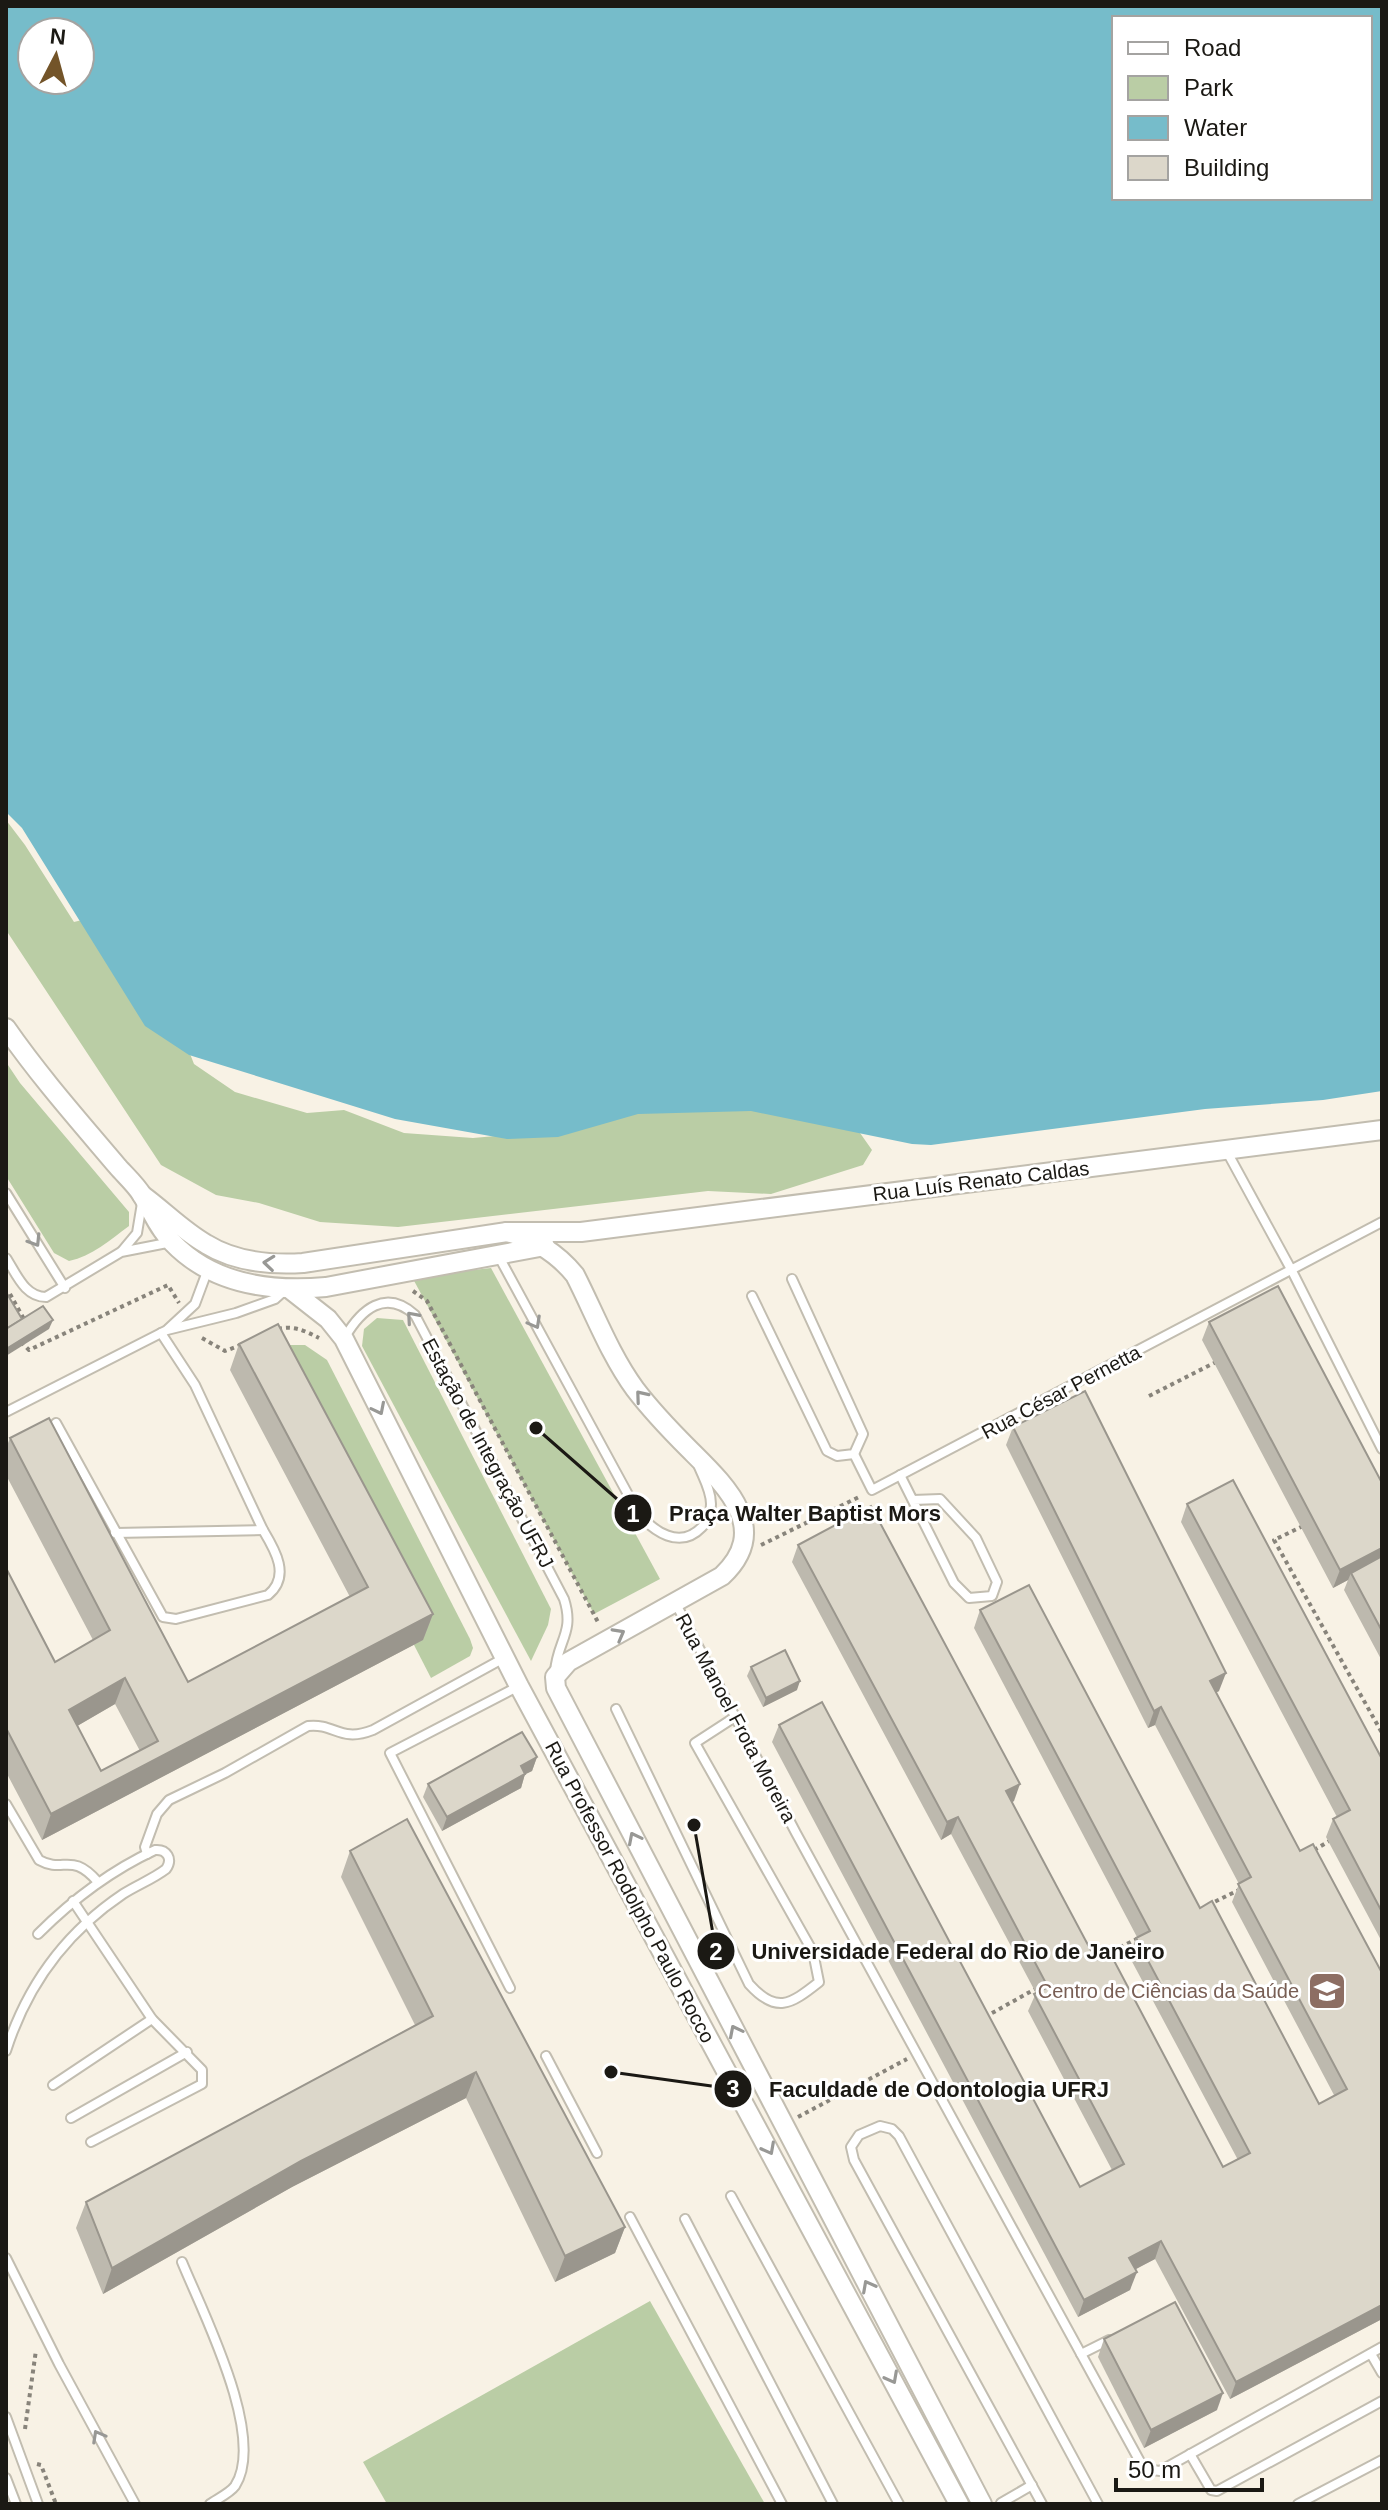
<svg xmlns="http://www.w3.org/2000/svg" width="1388" height="2510" font-family="Arial,sans-serif">
	<style>
		.green { fill: #bacda5 }
		.water { fill: #76bcca; fill-rule: evenodd }
		.lines { fill: none; stroke-linecap: round; stroke-linejoin: round }
		.service-casing { stroke: #c2bdb0; stroke-width: 12 }
		.tertiary-casing { stroke: #c2bdb0; stroke-width: 22 }
		.path { stroke: #88847b; stroke-width: 4; stroke-dasharray: 4 4; stroke-linecap: butt }
		.service { stroke: #fff; stroke-width: 8 }
		.tertiary { stroke: #fff; stroke-width: 18 }
		.wall { fill: #bdb9ae; fill-rule: evenodd }
		.shaded-wall { fill: #9a968d }
		.building { fill: #dcd7ca; stroke: #9a968d; stroke-width: 2; fill-rule: evenodd }
		.oneway { stroke: #989895 }
		.labels { text-anchor: middle; stroke-width: 6; stroke-linejoin: round; paint-order: stroke }
		.street-label { font-size: 20px; fill: #1b1914; stroke: #fff }
		.education-label { font-size: 20px; fill: #785e54; stroke: #fff; text-anchor: end }
		.leader { fill: none; stroke: #1b1914; stroke-width: 3 }
		.callout-dot { fill: #1b1914; stroke: #fff; stroke-width: 3 }
		.mark-label { font-size: 24px; text-anchor: middle; font-weight: bold; fill: #fff }
		.callout-label { font-size: 22px; text-anchor: middle; font-weight: bold; fill: #1b1914; stroke: #fff; stroke-width: 6; stroke-linejoin: round; paint-order: stroke }
	</style>
	<rect width="100%" height="100%" fill="#f8f2e5"/>
	<g class="green">
		<path d="M6,820L25,845L74,922L106,914L161,980L194,1064L235,1092L307,1113L344,1110L404,1133L473,1138L530,1133L658,1096L853,1123L872,1150L863,1165L771,1194L708,1191L398,1227L320,1222L259,1203L216,1195L161,1165L6,930Z"/>
		<path d="M6,1062L20,1083L129,1212V1226C110,1240 92,1256 69,1261L54,1253L6,1176Z"/>
		<path d="M491,1268L660,1579L594,1614L412,1277Z"/>
		<path d="M377,1318L403,1320L551,1609L548,1625L531,1661L362,1346L364,1329Z"/>
		<path d="M286,1345H305L327,1360L470,1639L473,1648L470,1656L431,1678L264,1353Z"/>
		<path d="M650,2301L765,2504H387L363,2462Z"/>
	</g>
	<path class="water" d="M6,6H1382V1091L1323,1100L1205,1109L931,1145L912,1144L751,1111L638,1114L558,1137L507,1139L395,1119L189,1055L145,1026L22,828L6,812ZM1114,18H1370V198H1114ZM32,32H80V80H32Z"/>
	<g class="lines">
		<defs>
			<g id="service">
				<path d="M1226,1150L1292,1271L1382,1449"/>
				<path d="M6,1193L65,1288"/>
				<path d="M122,1251L137,1233L142,1203"/>
				<path d="M498,1255L637,1511C653,1532 680,1550 702,1527C708,1521 711,1512 711,1504C711,1491 704,1479 699,1467"/>
				<path d="M6,1258C17,1275 25,1297 46,1297L121,1252L172,1242"/>
				<path d="M752,1296L827,1451L837,1456L854,1454L863,1434L792,1279"/>
				<path d="M168,1329L195,1304L208,1269"/>
				<path d="M345,1337C361,1310 385,1288 415,1315L564,1599C575,1633 557,1641 555,1672"/>
				<path d="M6,1412L167,1330L236,1313L275,1299L285,1290"/>
				<path d="M56,1423L163,1617L176,1619L268,1595C291,1576 275,1550 263,1530L195,1385L161,1333"/>
				<path d="M854,1454L872,1490L1382,1222"/>
				<path d="M900,1475L954,1583L969,1598L992,1596L997,1582L976,1538L940,1499L913,1500"/>
				<path d="M115,1533L263,1530"/>
				<path d="M676,1604L796,1833L1144,2469L1160,2471L1382,2347"/>
				<path d="M616,1709L749,1984C776,2014 790,2005 819,1982L813,1952L695,1743L735,1717"/>
				<path d="M6,1804L39,1860C64,1874 71,1851 98,1882"/>
				<path d="M147,1854L145,1847L157,1814L169,1800L225,1773L308,1726C335,1723 340,1743 373,1730L504,1658"/>
				<path d="M73,1901L152,2019L202,2070V2084L91,2142"/>
				<path d="M510,1988L390,1753L519,1686"/>
				<path d="M6,2051C27,1985 65,1933 123,1894C137,1885 153,1879 166,1869C173,1859 167,1849 155,1850C110,1871 73,1899 38,1934"/>
				<path d="M546,2056L597,2153"/>
				<path d="M53,2085L152,2019"/>
				<path d="M71,2118L187,2052"/>
				<path d="M731,2196L899,2504"/>
				<path d="M630,2217L782,2504"/>
				<path d="M685,2219L833,2504"/>
				<path d="M6,2258L59,2364L135,2504"/>
				<path d="M182,2262C202,2311 267,2437 235,2486C230,2493 217,2499 210,2504"/>
				<path d="M1081,2354L1109,2340"/>
				<path d="M1371,2354L1382,2373"/>
				<path d="M6,2417L38,2504"/>
				<path d="M1190,2454L1211,2490L1217,2491L1382,2401"/>
				<path d="M6,2478L16,2504"/>
				<path d="M1001,2503L1032,2485"/>
				<path d="M1042,2504L854,2160L851,2147L859,2135L880,2126L892,2129L899,2136L1098,2504"/>
				<path d="M1298,2504L1382,2460"/>
			</g>
			<g id="tertiary">
				<path d="M6,1028C40,1077 80,1122 118,1167C126,1176 136,1185 142,1195C152,1211 158,1228 172,1242C212,1284 271,1292 326,1287L545,1246"/>
				<path d="M142,1195C164,1211 183,1231 206,1244C235,1262 271,1265 303,1263L507,1232H581L1382,1130"/>
				<path d="M507,1232C535,1239 557,1253 575,1275C594,1312 610,1355 635,1389C651,1410 670,1430 689,1449C724,1484 773,1528 722,1576L568,1662L555,1677L556,1688L982,2504"/>
				<path d="M291,1290L328,1319L344,1339L519,1686L959,2504"/>
			</g>
		</defs>
		<use href="#service" class="service-casing"/>
		<use href="#tertiary" class="tertiary-casing"/>
		<g class="path">
			<path d="M413,1291L427,1301L599,1624"/>
			<path d="M10,1294L25,1321"/>
			<path d="M278,1329C294,1325 305,1331 319,1338"/>
			<path d="M202,1338L225,1351L241,1345"/>
			<path d="M21,1342L29,1350L168,1285L179,1303"/>
			<path d="M1149,1396L1216,1362"/>
			<path d="M1303,1526L1274,1540L1382,1733"/>
			<path d="M761,1545L861,1496"/>
			<path d="M1314,1850L1331,1840"/>
			<path d="M1208,1905L1239,1890"/>
			<path d="M1091,1961L1137,1939"/>
			<path d="M985,2017L1037,1988"/>
			<path d="M798,2117L907,2059"/>
			<path d="M25,2429L36,2350"/>
			<path d="M37,2464L41,2465L56,2504"/>
		</g>
		<use href="#service" class="service"/>
		<use href="#tertiary" class="tertiary"/>
	</g>
	<g class="wall">
		<path d="M1209,1322L1382,1483V1661L1344,1590L1348,1580L1333,1588L1202,1340Z"/>
		<path d="M239,1344L433,1614L423,1640L42,1840L6,1772V1568L55,1662L93,1640L6,1475V1448L10,1438L188,1682L350,1597L230,1370ZM115,1704L140,1751L101,1771L77,1726Z"/>
		<path d="M1013,1427L1219,1691L1216,1693L1300,1851L1382,1973V2319L1230,2399L1155,2259L1135,2269L1130,2290L1078,2317L772,1742L779,1725L1080,2187L1112,2170L1028,2011L1036,1993L951,1834L941,1840L792,1562L798,1545L1014,1801L1012,1802L1096,1960L1223,2167L1238,2160L1129,1956L1136,1938L1137,1937L974,1628L980,1610L1200,1908L1319,2104L1334,2095L1232,1902L1239,1884L1155,1725L1148,1728L1006,1445Z"/>
		<path d="M1187,1504L1382,1759V1942L1326,1837L1333,1819L1337,1817L1181,1522Z"/>
		<path d="M751,1667L797,1690L763,1707L747,1676Z"/>
		<path d="M537,1757L532,1771L525,1774L521,1788L442,1831L423,1797L428,1784Z"/>
		<path d="M350,1851L625,2227L615,2253L555,2282L466,2098L292,2187L103,2294L76,2228L86,2202L415,2025L341,1877Z"/>
		<path d="M1104,2339L1217,2410L1144,2448L1098,2357Z"/>
	</g>
	<g class="shaded-wall">
		<path d="M53,1320L49,1329L6,1356V1349Z"/>
		<path d="M1382,1548V1562L1351,1573L1348,1580L1333,1588L1340,1570Z"/>
		<path d="M433,1614L423,1640L42,1840L51,1814Z"/>
		<path d="M1226,1673L1219,1691L1203,1699L1210,1681Z"/>
		<path d="M125,1678L115,1704L60,1736L69,1710Z"/>
		<path d="M800,1681L797,1690L763,1707L766,1698Z"/>
		<path d="M1161,1707L1155,1725L1148,1728L1154,1711Z"/>
		<path d="M537,1757L532,1771L516,1779L521,1766Z"/>
		<path d="M525,1774L521,1788L442,1831L447,1817Z"/>
		<path d="M1020,1784L1014,1801L1000,1809L1006,1791Z"/>
		<path d="M958,1817L951,1834L941,1840L947,1822Z"/>
		<path d="M476,2072L466,2098L292,2187L103,2294L112,2268L301,2161Z"/>
		<path d="M625,2227L615,2253L555,2282L565,2256Z"/>
		<path d="M1161,2241L1155,2259L1123,2276L1129,2258Z"/>
		<path d="M1137,2272L1130,2290L1078,2317L1084,2300Z"/>
		<path d="M1382,2305V2319L1230,2399L1236,2382Z"/>
		<path d="M1223,2393L1217,2410L1144,2448L1151,2430Z"/>
	</g>
	<g class="building">
		<path d="M1278,1286L1382,1483V1548L1340,1570L1209,1322Z"/>
		<path d="M6,1292L22,1319L6,1329Z"/>
		<path d="M43,1306L53,1320L6,1349V1329Z"/>
		<path d="M278,1324L433,1614L51,1814L6,1728V1568L55,1662L110,1630L10,1438L49,1418L188,1682L368,1587L239,1344ZM125,1678L158,1741L101,1771L69,1710Z"/>
		<path d="M1085,1391L1226,1673L1210,1681L1300,1851L1313,1844L1382,1973V2305L1236,2382L1161,2241L1129,2258L1137,2272L1084,2300L779,1725L822,1702L1080,2187L1124,2164L1034,1994L1048,1987L958,1817L947,1822L798,1545L871,1506L1020,1784L1006,1791L1096,1960L1110,1953L1223,2167L1250,2153L1136,1938L1150,1931L980,1610L1029,1585L1200,1908L1212,1901L1319,2104L1347,2089L1238,1884L1251,1877L1161,1707L1154,1711L1013,1427Z"/>
		<path d="M1233,1480L1382,1759V1912L1333,1819L1350,1810L1187,1504Z"/>
		<path d="M1382,1556V1631L1351,1573Z"/>
		<path d="M785,1650L800,1681L766,1698L751,1667Z"/>
		<path d="M522,1732L537,1757L521,1766L525,1774L447,1817L428,1784Z"/>
		<path d="M407,1819L625,2227L565,2256L476,2072L301,2161L112,2268L86,2202L433,2016L350,1851Z"/>
		<path d="M1175,2302L1223,2393L1151,2430L1104,2339Z"/>
	</g>
	<defs><path id="oneway-chevron" d="M-2-3.5L2.5 0L-2 3.5" fill="none" stroke-width="1.6" stroke-linecap="round" stroke-linejoin="round" transform="scale(2)"/></defs>
	<g class="oneway">
		<use href="#oneway-chevron" transform="translate(35 1241) rotate(58)"/>
		<use href="#oneway-chevron" transform="translate(269 1263) rotate(-174)"/>
		<use href="#oneway-chevron" transform="translate(412 1317) rotate(-131)"/>
		<use href="#oneway-chevron" transform="translate(535 1323) rotate(61)"/>
		<use href="#oneway-chevron" transform="translate(641 1396) rotate(-130)"/>
		<use href="#oneway-chevron" transform="translate(379 1409) rotate(63)"/>
		<use href="#oneway-chevron" transform="translate(619 1634) rotate(-29)"/>
		<use href="#oneway-chevron" transform="translate(634 1838) rotate(-117)"/>
		<use href="#oneway-chevron" transform="translate(735 2031) rotate(-117)"/>
		<use href="#oneway-chevron" transform="translate(769 2149) rotate(62)"/>
		<use href="#oneway-chevron" transform="translate(868 2286) rotate(-118)"/>
		<use href="#oneway-chevron" transform="translate(892 2378) rotate(62)"/>
		<use href="#oneway-chevron" transform="translate(98 2436) rotate(-119)"/>
	</g>
	<defs>
		<symbol id="university-square" viewBox="-11 -11 22 22"><rect x="-9" y="-9" width="18" height="18" rx="4" fill="#8d6e63" stroke="#fff"/><path d="M0-5L7-2L0 1L-7-2ZM-4 1L0 2.5L4 1V4Q0 6-4 4Z" fill="#fff"/></symbol>
	</defs>
	<g fill-rule="evenodd">
		<use href="#university-square" x="1305" y="1969" width="44" height="44"/>
	</g>
	<g class="labels">
		<g class="street-label">
			<text transform="translate(981 1181) rotate(-7)" y="7">Rua Luís Renato Caldas</text>
			<text transform="translate(1061 1392) rotate(-28)" y="7">Rua César Pernetta</text>
			<text transform="translate(488 1453) rotate(62)" y="7">Estação de Integração UFRJ</text>
			<text transform="translate(736 1718) rotate(62)" y="7">Rua Manoel Frota Moreira</text>
			<text transform="translate(630 1892) rotate(62)" y="7">Rua Professor Rodolpho Paulo Rocco</text>
		</g>
		<g class="education-label">
			<text x="1299" y="1998">Centro de Ciências da Saúde</text>
		</g>
	</g>
	<path class="leader" d="M536 1428L633 1513M694 1825L716 1951M611 2072L733 2089"/>
	<g class="callout-dot">
		<circle cx="536" cy="1428" r="8"/>
		<circle cx="694" cy="1825" r="8"/>
		<circle cx="611" cy="2072" r="8"/>
		<circle cx="633" cy="1513" r="20"/>
		<circle cx="716" cy="1951" r="20"/>
		<circle cx="733" cy="2089" r="20"/>
	</g>
	<g class="mark-label">
		<text x="633" y="1522">1</text>
		<text x="716" y="1960">2</text>
		<text x="733" y="2097">3</text>
	</g>
	<g class="callout-label">
		<text x="805" y="1521">Praça Walter Baptist Mors</text>
		<text x="958" y="1959">Universidade Federal do Rio de Janeiro</text>
		<text x="939" y="2097">Faculdade de Odontologia UFRJ</text>
	</g>
	<rect width="1388" height="2510" fill="none" stroke="#1b1914" stroke-width="16"/>
	<rect x="1112" y="16" width="260" height="184" fill="#ffffff" stroke="#a4a3a1" stroke-width="2"/>
	<rect x="1128" y="42" width="40" height="12" fill="#ffffff" stroke="#a4a3a1" stroke-width="2"/>
	<text x="1184" y="56" font-size="24" fill="#1b1914">Road</text>
	<rect x="1128" y="76" width="40" height="24" fill="#bacda5" stroke="#a4a3a1" stroke-width="2"/>
	<text x="1184" y="96" font-size="24" fill="#1b1914">Park</text>
	<rect x="1128" y="116" width="40" height="24" fill="#76bcca" stroke="#a4a3a1" stroke-width="2"/>
	<text x="1184" y="136" font-size="24" fill="#1b1914">Water</text>
	<rect x="1128" y="156" width="40" height="24" fill="#dcd7ca" stroke="#a4a3a1" stroke-width="2"/>
	<text x="1184" y="176" font-size="24" fill="#1b1914">Building</text>
	<g transform="translate(56 56) rotate(6)"><circle r="38" fill="#ffffff" stroke="#a4a3a1" stroke-width="2"/>
	<path d="M0-6L14 30L0 20L-14 30Z" fill="#735429"/>
	<text y="-12" font-size="22" font-weight="bold" text-anchor="middle" fill="#1b1914">N</text>
	</g>
	<path d="M1116 2478v12h146v-12" fill="none" stroke="#1b1914" stroke-width="4"/>
	<text x="1128" y="2478" font-size="24" fill="#1b1914" stroke="#ffffff" stroke-width="6" paint-order="stroke">50 m</text>
</svg>
